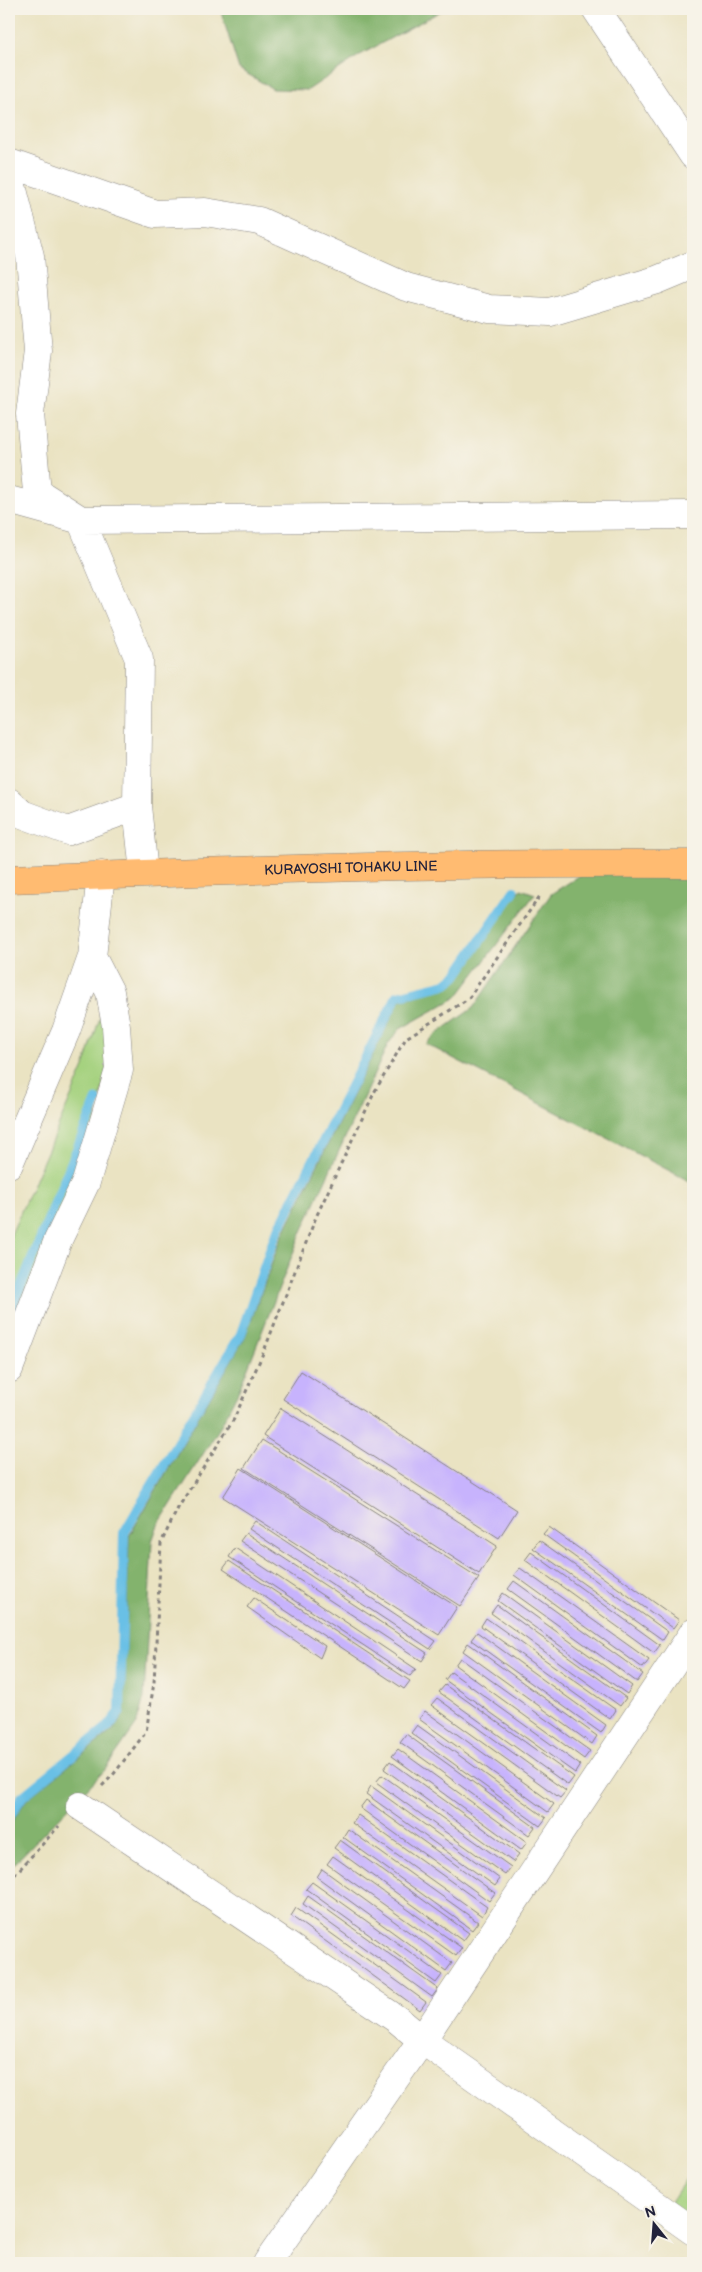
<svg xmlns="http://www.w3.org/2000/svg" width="702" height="2272" font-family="'Balsamiq Sans',sans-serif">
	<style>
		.green { fill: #a4d17e; stroke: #637a5c }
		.forest { fill: #83b36d; stroke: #526a54 }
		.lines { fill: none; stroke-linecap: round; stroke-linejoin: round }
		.stream { stroke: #69c0e6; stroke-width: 10 }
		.building { fill: #c7b3fd }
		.minor-casing { stroke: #86827e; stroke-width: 29 }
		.major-casing { stroke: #86827e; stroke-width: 29 }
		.path { stroke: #86827e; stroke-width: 3; stroke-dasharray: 4 4; stroke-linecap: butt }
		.minor { stroke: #fff; stroke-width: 28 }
		.major { stroke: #ffbb71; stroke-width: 28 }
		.labels { text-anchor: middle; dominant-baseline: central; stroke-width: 5; stroke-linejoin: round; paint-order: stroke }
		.street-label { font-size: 14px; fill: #22223b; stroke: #f7f3e8 }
	</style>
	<rect width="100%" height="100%" fill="#f7f3e8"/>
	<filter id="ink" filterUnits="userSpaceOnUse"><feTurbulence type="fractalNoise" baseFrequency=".02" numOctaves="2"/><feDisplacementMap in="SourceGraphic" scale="10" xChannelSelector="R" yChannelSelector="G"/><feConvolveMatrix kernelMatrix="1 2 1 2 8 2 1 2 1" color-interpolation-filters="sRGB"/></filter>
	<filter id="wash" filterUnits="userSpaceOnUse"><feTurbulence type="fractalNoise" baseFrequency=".0096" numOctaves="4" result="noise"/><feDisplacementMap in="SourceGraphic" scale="20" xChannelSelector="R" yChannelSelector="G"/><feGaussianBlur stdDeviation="1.12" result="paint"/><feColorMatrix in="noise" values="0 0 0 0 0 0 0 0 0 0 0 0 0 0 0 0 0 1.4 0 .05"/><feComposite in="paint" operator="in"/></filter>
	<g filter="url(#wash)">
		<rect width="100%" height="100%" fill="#eae3c2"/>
		<path class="green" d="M 103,1008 L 112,1041 L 89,1153 L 9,1349 L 9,1239 L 84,1067 Z
			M 693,2168 L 693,2222 L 669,2205 Z"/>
		<path class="forest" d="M 220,9 L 449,9 L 441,11 L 360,55 L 308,90 L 273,89 L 239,69 Z
			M 587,871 L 693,873 L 693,1183 L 426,1044 L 435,1035 L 473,1008 L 551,894 Z
			M 521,889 L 535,894 L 457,997 L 400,1029 L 388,1044 L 299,1238 L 239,1390 L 219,1429 L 158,1525 L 152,1541 L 144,1698 L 136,1725 L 104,1771 L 9,1869 L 9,1826 L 27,1799 L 113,1730 L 124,1714 L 129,1536 L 245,1337 L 281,1238 L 400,1000 L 445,988 Z"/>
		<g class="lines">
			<path class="stream" d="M 9,1316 L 97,1100
				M 9,1817 L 22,1797 L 109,1726 L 120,1712 L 124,1533 L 241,1334 L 275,1236 L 397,996 L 446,984 L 456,976 L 514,891"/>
		</g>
		<g id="blocks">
			<path class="building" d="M 301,1371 L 517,1510 L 499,1538 L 283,1399 Z
				M 281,1408 L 497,1546 L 479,1574 L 263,1436 Z
				M 262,1440 L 479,1578 L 460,1606 L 244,1468 Z
				M 241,1468 L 457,1607 L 439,1635 L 223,1497 Z
				M 255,1521 L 436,1641 L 430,1649 L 249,1529 Z
				M 549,1527 L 679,1620 L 673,1628 L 543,1534 Z
				M 246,1533 L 427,1653 L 422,1661 L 240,1541 Z
				M 539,1540 L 668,1632 L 663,1640 L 533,1548 Z
				M 235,1548 L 416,1669 L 410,1676 L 229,1557 Z
				M 531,1552 L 660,1645 L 654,1653 L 525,1560 Z
				M 229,1561 L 410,1681 L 404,1689 L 223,1569 Z
				M 520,1568 L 649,1660 L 643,1668 L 514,1575 Z
				M 514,1581 L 643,1674 L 637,1682 L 508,1589 Z
				M 503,1593 L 632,1686 L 627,1694 L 498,1601 Z
				M 254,1598 L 325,1646 L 320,1658 L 247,1607 Z
				M 497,1605 L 626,1698 L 620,1706 L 491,1613 Z
				M 486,1618 L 616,1710 L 610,1719 L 481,1626 Z
				M 477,1632 L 606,1725 L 601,1733 L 471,1640 Z
				M 468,1643 L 597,1736 L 592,1744 L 463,1651 Z
				M 460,1658 L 590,1751 L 584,1759 L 455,1665 Z
				M 451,1672 L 580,1765 L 575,1773 L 445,1680 Z
				M 445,1685 L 574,1777 L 568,1785 L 439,1692 Z
				M 437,1698 L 566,1791 L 560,1798 L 431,1705 Z
				M 425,1711 L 554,1804 L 548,1812 L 419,1719 Z
				M 417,1725 L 546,1818 L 540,1826 L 411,1733 Z
				M 406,1734 L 535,1827 L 529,1835 L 400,1742 Z
				M 398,1749 L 527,1842 L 521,1850 L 392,1756 Z
				M 390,1761 L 519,1854 L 513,1862 L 384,1769 Z
				M 382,1775 L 511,1867 L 505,1875 L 376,1782 Z
				M 371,1786 L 500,1879 L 495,1886 L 366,1794 Z
				M 366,1800 L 495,1893 L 489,1901 L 360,1808 Z
				M 358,1815 L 487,1907 L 482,1916 L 352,1823 Z
				M 348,1829 L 478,1922 L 472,1930 L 343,1837 Z
				M 340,1840 L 469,1933 L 463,1941 L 334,1848 Z
				M 333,1856 L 462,1948 L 456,1956 L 327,1864 Z
				M 322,1869 L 452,1963 L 446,1971 L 317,1877 Z
				M 312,1882 L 442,1975 L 436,1983 L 306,1889 Z
				M 308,1896 L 438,1989 L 432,1997 L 303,1904 Z
				M 296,1908 L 426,2002 L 420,2010 L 291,1916 Z"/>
		</g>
	</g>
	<g filter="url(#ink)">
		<use href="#blocks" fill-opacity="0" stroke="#86827e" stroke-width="1"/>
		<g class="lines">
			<g class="minor-casing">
				<path id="minor" d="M 596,9 L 693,155
					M 9,163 L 155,214 L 205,212 L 259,221 L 406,287 L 489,309 L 550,312 L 657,280 L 693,265
					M 9,174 L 30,256 L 38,351 L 30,414 L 37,492 L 81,520 L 139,659 L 137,806 L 144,873
					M 9,500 L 81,520 L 693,515
					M 9,802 L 22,814 L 68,831 L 137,806
					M 9,1164 L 66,1031 L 92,957 L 101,875
					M 9,1369 L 58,1240 L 86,1182 L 119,1070 L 116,1026 L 110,992 L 92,957
					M 80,1806 L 398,2020 L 422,2040 L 693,2231
					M 267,2263 L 422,2040 L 693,1633"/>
			</g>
			<g class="major-casing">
				<g id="major">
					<path id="s1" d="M 9,879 C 237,870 465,862 693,864"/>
				</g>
			</g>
			<path class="path" d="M 102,1786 L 113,1775 L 146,1732 L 154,1683 L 161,1543 L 178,1508 L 234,1419 L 264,1351 L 316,1217 L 375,1091 L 406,1038 L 468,999 L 540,896
				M 9,1881 L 59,1826"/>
			<use href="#minor" class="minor"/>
			<use href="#major" class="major"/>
		</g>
	</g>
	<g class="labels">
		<g class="street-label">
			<text stroke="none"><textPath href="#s1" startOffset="342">KURAYOSHI TOHAKU LINE</textPath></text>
		</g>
	</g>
	<rect width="702" height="2272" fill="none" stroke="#f7f3e8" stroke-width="30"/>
	<g transform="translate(654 2224) rotate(343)" stroke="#f7f3e8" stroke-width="4" paint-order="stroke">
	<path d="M0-4L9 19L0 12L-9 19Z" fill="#22223b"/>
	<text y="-8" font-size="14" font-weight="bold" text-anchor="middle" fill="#22223b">N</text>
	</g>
</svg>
